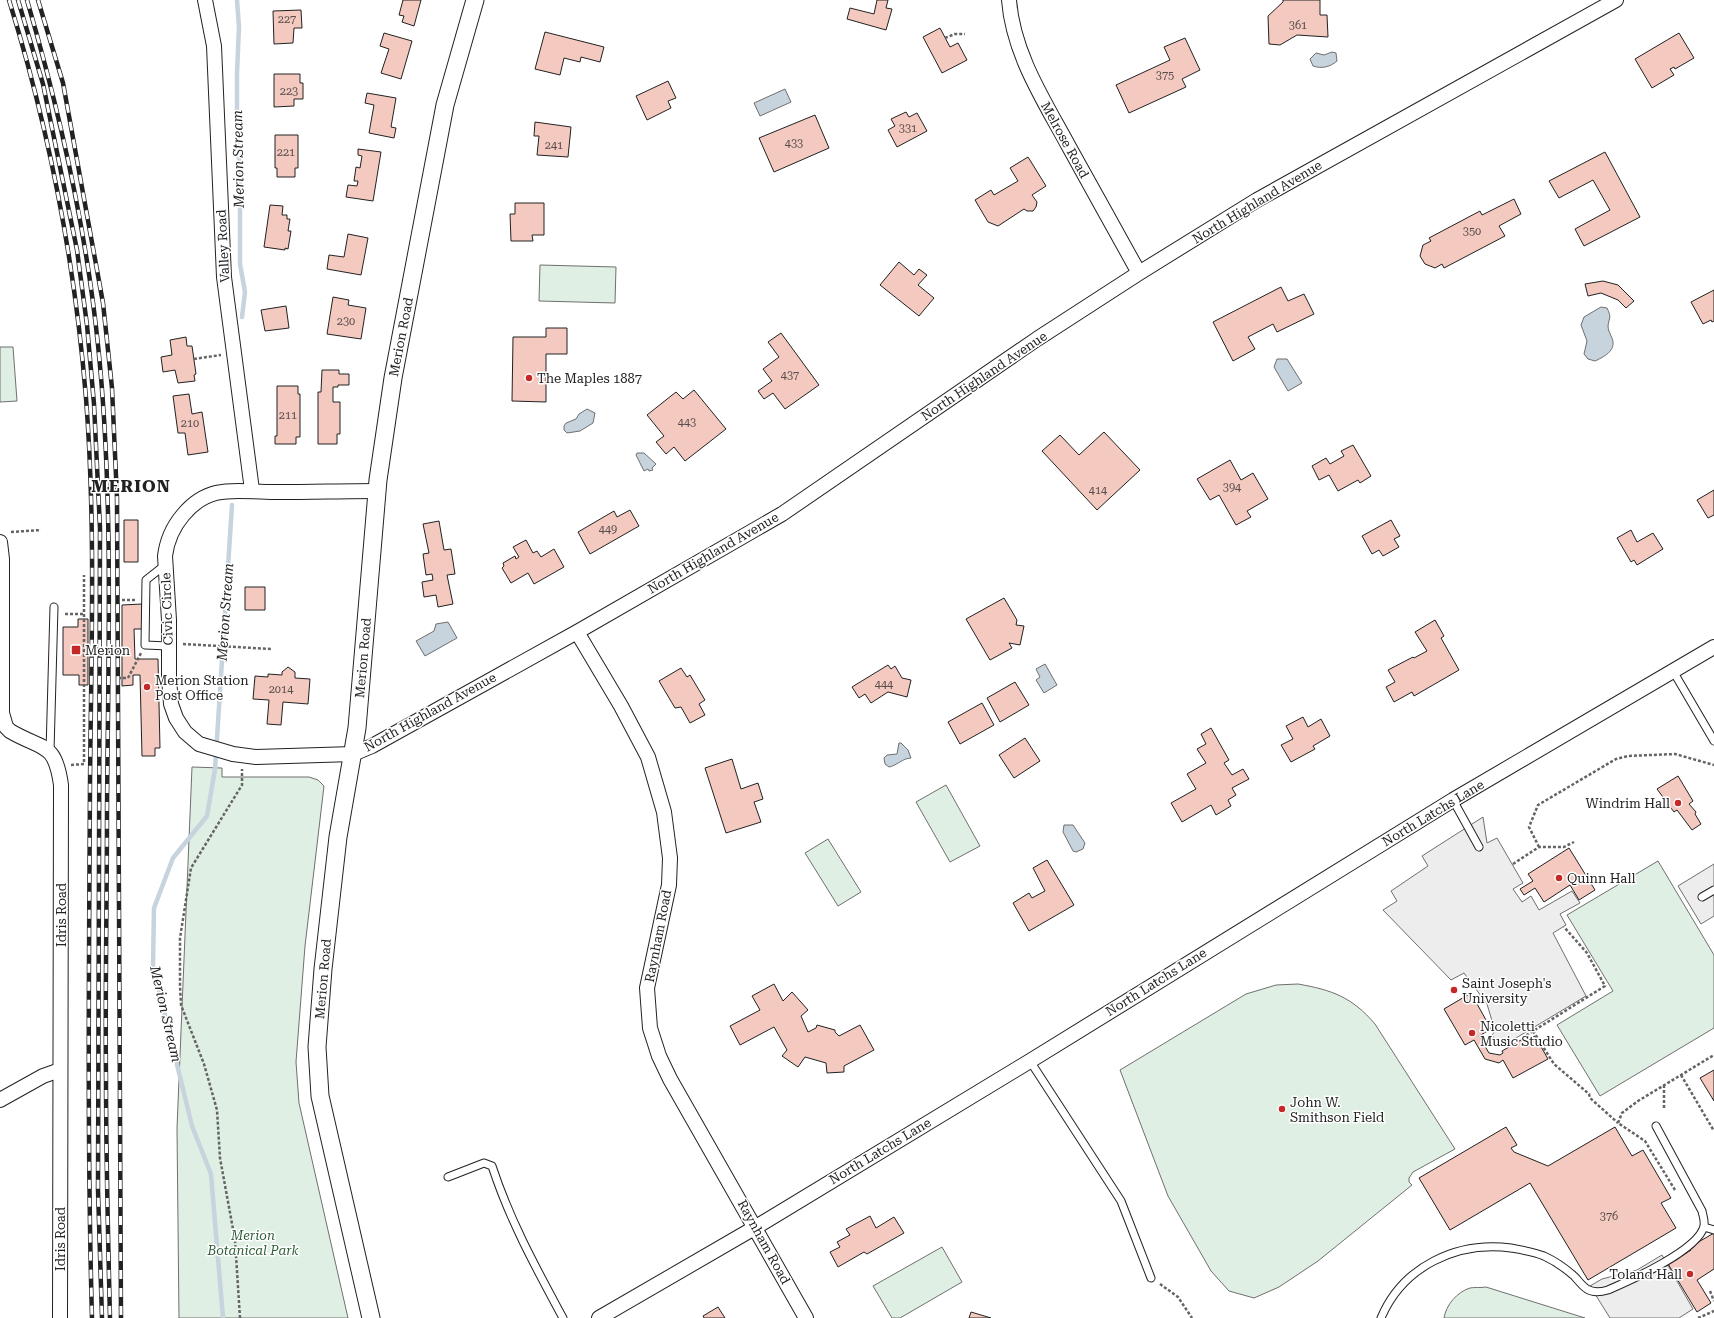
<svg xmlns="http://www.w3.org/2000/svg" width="1714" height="1318" font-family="'Roboto Serif',serif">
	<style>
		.green { fill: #e0efe3; stroke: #6f6f6f }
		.parking { fill: #ededed; stroke: #6f6f6f }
		.water { fill: #c7d3dd; stroke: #6f6f6f }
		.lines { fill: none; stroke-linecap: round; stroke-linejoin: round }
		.stream { stroke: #c7d3dd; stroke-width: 4.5 }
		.building { fill: #f3c9c0; stroke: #222 }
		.service-casing { stroke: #222; stroke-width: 9 }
		.minor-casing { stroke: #222; stroke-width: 16 }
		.tertiary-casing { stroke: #222; stroke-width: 19 }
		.path { stroke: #646464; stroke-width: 2.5; stroke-dasharray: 3 2; stroke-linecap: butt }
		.service { stroke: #fff; stroke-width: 7 }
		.minor { stroke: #fff; stroke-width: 14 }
		.tertiary { stroke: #fff; stroke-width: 17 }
		.rail-casing { stroke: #222; stroke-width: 4.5 }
		.rail { stroke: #fff; stroke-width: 3; stroke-dasharray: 9; stroke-linecap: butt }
		.poi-dot { fill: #c62828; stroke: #fff; stroke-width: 1.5 }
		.labels { text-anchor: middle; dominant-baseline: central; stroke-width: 3; stroke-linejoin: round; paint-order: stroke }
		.number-label { font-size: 11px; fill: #564c4a }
		.street-label { font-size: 13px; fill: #222; stroke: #fff }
		.poi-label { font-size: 13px; fill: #222; stroke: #fff; text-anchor: start }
		.park-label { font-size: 13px; font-style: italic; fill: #2f5e38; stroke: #fff }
		.water-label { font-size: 14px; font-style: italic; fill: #222; stroke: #fff }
		.district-label { font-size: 17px; font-weight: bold; letter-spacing: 1px; fill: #222; stroke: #fff }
	</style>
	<rect width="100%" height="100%" fill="#fff"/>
	<path class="green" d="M 540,265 L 616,267 L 615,303 L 539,301 Z
		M 0,347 L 13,347 L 17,401 L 0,402 Z
		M 192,767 L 222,768 L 222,777 L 309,777 L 318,780 L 324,786 L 305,946 L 296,1062 L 299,1103 L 348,1318 L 179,1318 L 177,1128 Z
		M 946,785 L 980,846 L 950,862 L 916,802 Z
		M 828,839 L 861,892 L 838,906 L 805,853 Z
		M 1658,861 L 1714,955 L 1714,1028 L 1600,1096 L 1557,1025 L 1613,991 L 1567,915 Z
		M 1298,984 C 1332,990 1352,997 1375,1024 L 1455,1149 L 1413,1172 L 1409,1178 L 1409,1182 L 1412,1185 L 1318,1261 L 1279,1287 L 1254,1298 L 1229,1291 L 1211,1271 L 1168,1196 L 1120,1070 L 1246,994 L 1276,985 Z
		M 942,1247 L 962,1282 L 900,1318 L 892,1318 L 873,1286 Z
		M 1486,1287 L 1585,1318 L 1444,1318 C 1446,1305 1457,1292 1470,1288 C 1474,1287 1481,1288 1486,1287 Z"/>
	<path class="parking" d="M 1483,817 L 1487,843 L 1497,838 L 1523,883 L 1513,889 L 1522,902 L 1531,896 L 1539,910 L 1572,891 L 1580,903 L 1560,914 L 1566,925 L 1553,933 L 1586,996 L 1501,1047 L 1492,1035 L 1495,1031 L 1487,1004 L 1464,973 L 1451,980 L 1383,910 L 1397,901 L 1391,891 L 1428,866 L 1422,856 Z
		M 1714,864 L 1714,916 L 1701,924 L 1678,886 Z
		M 1662,1255 L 1693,1309 L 1679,1318 L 1610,1318 L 1590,1286 L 1602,1279 L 1637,1270 Z"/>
	<path class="water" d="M 1332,52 L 1336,53 L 1337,61 C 1330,67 1322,69 1313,66 L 1310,59 L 1316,53 L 1324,55 Z
		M 785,89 L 791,102 L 760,116 L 754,103 Z
		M 1601,307 L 1607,308 C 1612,318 1609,317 1608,326 C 1608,330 1610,333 1611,336 C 1618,349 1606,356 1595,361 L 1588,359 L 1584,354 L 1587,341 L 1581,325 L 1584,317 Z
		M 1277,359 L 1287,359 L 1302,383 L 1288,391 L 1274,367 Z
		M 587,409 L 595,413 L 593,423 L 580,431 L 567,433 L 564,430 L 564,426 L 566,423 L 576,419 L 579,414 Z
		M 637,453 L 644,453 L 656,464 L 652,468 L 653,470 L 649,471 L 648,469 L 644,471 L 636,455 Z
		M 448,622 L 457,638 L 425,656 L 416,641 L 434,631 L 436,624 Z
		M 1045,664 L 1057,685 L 1044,693 L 1036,680 L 1040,677 L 1036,669 Z
		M 899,743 L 901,743 L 908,750 L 911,758 C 903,758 896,766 889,767 L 885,764 L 884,758 L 887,755 L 897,754 Z
		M 1064,825 L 1073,825 L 1085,843 L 1083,849 L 1076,852 L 1073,851 L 1063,832 Z"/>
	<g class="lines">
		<path class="stream" d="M 237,0 L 239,27 L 237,73 L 237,147 L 240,164 L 240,264 L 245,292 L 242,317
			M 223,1318 L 211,1174 L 192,1126 L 153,966 L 154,908 L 173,858 L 207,816 L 215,769 L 232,505"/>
	</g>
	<path class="building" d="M 403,0 L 421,0 L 414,26 L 402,22 L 404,16 L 399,15 Z
		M 877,0 L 888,0 L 886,8 L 892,9 L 886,30 L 847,19 L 850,8 L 874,14 Z
		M 1283,0 L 1320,0 L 1320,15 L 1327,15 L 1328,37 L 1297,35 L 1280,45 L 1269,44 L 1268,16 L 1283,2 Z
		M 301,10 L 302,28 L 294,28 L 293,43 L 274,44 L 273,11 Z
		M 940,28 L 950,47 L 958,43 L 967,60 L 942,73 L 923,37 Z
		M 545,32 L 604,47 L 600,62 L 581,57 L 580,62 L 564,58 L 560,75 L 535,69 Z
		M 384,33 L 412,41 L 401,79 L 381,73 L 389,49 L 380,46 Z
		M 1679,33 L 1694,58 L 1675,69 L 1674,67 L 1670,69 L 1674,75 L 1652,88 L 1635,59 Z
		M 1185,38 L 1200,70 L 1182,79 L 1186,87 L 1129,113 L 1116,85 L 1170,60 L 1164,47 Z
		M 274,74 L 300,74 L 300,83 L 303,83 L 303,99 L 294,99 L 294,106 L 274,107 Z
		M 668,81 L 676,98 L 668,101 L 671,108 L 647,120 L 636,96 Z
		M 367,93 L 396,98 L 391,127 L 396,128 L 394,138 L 369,133 L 374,105 L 365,103 Z
		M 906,112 L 909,117 L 917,113 L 927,131 L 897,147 L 888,130 L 895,126 L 891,119 Z
		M 815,115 L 829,148 L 774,172 L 759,138 Z
		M 535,122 L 571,127 L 568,157 L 537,155 L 539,136 L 534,136 Z
		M 275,135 L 298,135 L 298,168 L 295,168 L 295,177 L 277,177 L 277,168 L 275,168 Z
		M 358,149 L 381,152 L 373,201 L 346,197 L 348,185 L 357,186 L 358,181 L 354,181 L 356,167 L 360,168 L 362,156 L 358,155 Z
		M 1605,152 L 1640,217 L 1584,246 L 1575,229 L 1610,210 L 1593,180 L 1559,198 L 1549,181 Z
		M 1028,157 L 1046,186 L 1032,195 L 1037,202 L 1036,207 L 1033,211 L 1027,211 L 1024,209 L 998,226 L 988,222 L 975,200 L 991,190 L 994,195 L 1018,181 L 1010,168 Z
		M 1514,199 L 1521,214 L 1499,226 L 1505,236 L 1444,268 L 1442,264 L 1435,268 L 1425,264 L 1420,256 L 1423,245 L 1431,241 L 1429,238 L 1480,211 L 1482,215 Z
		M 515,203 L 544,203 L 544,235 L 532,235 L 533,241 L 511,241 L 510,214 L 515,214 Z
		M 270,205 L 283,206 L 282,215 L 287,215 L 287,219 L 290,219 L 288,231 L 291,231 L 288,249 L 285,248 L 285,250 L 264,247 Z
		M 348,234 L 368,238 L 361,275 L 327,269 L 329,255 L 344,257 Z
		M 899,262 L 914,275 L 919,269 L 927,275 L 918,285 L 934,298 L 919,316 L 880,285 Z
		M 1603,281 L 1618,285 L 1634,301 L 1626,308 L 1618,300 L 1601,293 L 1588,296 L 1585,284 Z
		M 1281,287 L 1288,301 L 1304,294 L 1314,314 L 1277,332 L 1273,324 L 1248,337 L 1255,349 L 1233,361 L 1213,322 Z
		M 1714,290 L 1714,321 L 1712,322 L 1711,320 L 1703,324 L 1691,302 Z
		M 333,297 L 349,300 L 348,305 L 366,308 L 361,339 L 327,334 Z
		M 286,306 L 289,328 L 265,331 L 261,310 Z
		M 546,328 L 567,328 L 567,354 L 546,354 L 546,402 L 512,401 L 513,337 L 546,337 Z
		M 781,333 L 819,385 L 785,409 L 773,393 L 764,399 L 758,391 L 772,381 L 763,369 L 779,357 L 768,342 Z
		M 186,337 L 187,346 L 192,346 L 196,374 L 194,375 L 195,381 L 178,383 L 175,370 L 163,372 L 161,357 L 172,355 L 170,340 Z
		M 322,370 L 339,370 L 339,374 L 349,374 L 349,385 L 338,385 L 338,387 L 333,387 L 333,402 L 340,402 L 340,434 L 337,434 L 337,444 L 318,444 L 318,392 L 321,392 Z
		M 277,386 L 298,386 L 298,394 L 300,394 L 300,437 L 296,437 L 296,444 L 275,444 L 275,436 L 277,436 Z
		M 694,390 L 726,429 L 685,461 L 674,447 L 666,454 L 656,442 L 664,436 L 647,415 L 676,392 L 683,399 Z
		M 189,394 L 192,414 L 202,412 L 208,452 L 188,455 L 185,433 L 178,433 L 173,396 Z
		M 1104,432 L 1140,470 L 1097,510 L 1042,451 L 1060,435 L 1079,455 Z
		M 1353,445 L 1371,476 L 1360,483 L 1358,480 L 1338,491 L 1329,475 L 1319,480 L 1312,466 L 1326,458 L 1330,464 L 1344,456 L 1341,451 Z
		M 1230,460 L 1241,480 L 1253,473 L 1268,499 L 1247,511 L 1251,517 L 1236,525 L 1219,495 L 1210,500 L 1197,479 Z
		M 1714,490 L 1714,515 L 1708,518 L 1697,500 Z
		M 630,510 L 639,526 L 590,554 L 578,532 L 614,511 L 617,517 Z
		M 124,520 L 138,520 L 138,562 L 124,562 Z
		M 1391,520 L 1400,536 L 1394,539 L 1399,547 L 1383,556 L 1379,550 L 1372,554 L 1362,536 Z
		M 439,521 L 444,550 L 451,549 L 455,574 L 447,575 L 453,604 L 438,607 L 436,595 L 424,597 L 422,582 L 433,580 L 432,574 L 426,575 L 423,554 L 429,553 L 423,524 Z
		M 1631,530 L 1637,542 L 1653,533 L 1663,549 L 1637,565 L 1634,560 L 1631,562 L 1617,538 Z
		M 526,540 L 533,553 L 537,551 L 541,557 L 554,549 L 564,567 L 534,584 L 528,573 L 511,583 L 502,568 L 504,566 L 503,563 L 515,556 L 516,559 L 519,557 L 513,547 Z
		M 245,587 L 265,587 L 265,610 L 245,610 Z
		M 1004,598 L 1017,620 L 1016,625 L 1024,626 L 1020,645 L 1009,643 L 1012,648 L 990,660 L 966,619 Z
		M 142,604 L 143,629 L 134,629 L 135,659 L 158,659 L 160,748 L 155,748 L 155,756 L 142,756 L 140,675 L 133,675 L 133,685 L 122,686 L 122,605 Z
		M 78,619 L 88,619 L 88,685 L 79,685 L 79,675 L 63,675 L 63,627 L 78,627 Z
		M 1435,620 L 1444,636 L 1441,638 L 1459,670 L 1414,696 L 1412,692 L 1394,702 L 1386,687 L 1395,682 L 1388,670 L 1413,657 L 1414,658 L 1427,651 L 1415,632 Z
		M 888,665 L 891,669 L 895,666 L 902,678 L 911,680 L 907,697 L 888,692 L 871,703 L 865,694 L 859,698 L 852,687 Z
		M 288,667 L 295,672 L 295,678 L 310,679 L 308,704 L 283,702 L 281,725 L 267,724 L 269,700 L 253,699 L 255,676 L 268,677 L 268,674 L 282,675 L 282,672 Z
		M 681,668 L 687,677 L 690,675 L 705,700 L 699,704 L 705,715 L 690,723 L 681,707 L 675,708 L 659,681 Z
		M 1015,682 L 1029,705 L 1000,722 L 987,698 Z
		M 982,703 L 994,725 L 960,744 L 948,722 Z
		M 1303,717 L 1308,727 L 1321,719 L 1330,736 L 1313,746 L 1315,749 L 1291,762 L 1281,745 L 1293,739 L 1286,726 Z
		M 1211,728 L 1229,760 L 1224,763 L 1232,775 L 1243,769 L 1249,779 L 1232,788 L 1236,795 L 1228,800 L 1231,806 L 1216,815 L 1211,805 L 1182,822 L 1171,803 L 1196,789 L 1187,774 L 1206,763 L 1197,749 L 1206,744 L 1201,734 Z
		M 1025,738 L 1040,761 L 1014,778 L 999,755 Z
		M 732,759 L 741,789 L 758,783 L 763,799 L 754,802 L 761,822 L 726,833 L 705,768 Z
		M 1678,776 L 1693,801 L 1689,804 L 1696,812 L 1695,814 L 1701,824 L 1692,830 L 1677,810 L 1674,812 L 1657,789 Z
		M 1569,848 L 1595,890 L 1579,900 L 1570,885 L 1544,902 L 1535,888 L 1524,895 L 1520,889 L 1533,881 L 1528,874 Z
		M 1047,860 L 1074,905 L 1029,931 L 1013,903 L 1029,893 L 1032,898 L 1045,891 L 1033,868 Z
		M 774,984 L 783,1001 L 792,992 L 808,1010 L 801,1016 L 808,1032 L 816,1028 L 817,1025 L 835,1030 L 835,1032 L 839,1036 L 860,1025 L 874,1050 L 844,1066 L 844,1072 L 827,1073 L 826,1063 L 805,1057 L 798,1067 L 782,1056 L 787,1050 L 774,1027 L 740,1045 L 730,1026 L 760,1010 L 752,996 Z
		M 1471,993 L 1491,1029 L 1479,1036 L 1489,1053 L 1500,1055 L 1503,1053 L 1502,1051 L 1521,1040 L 1523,1043 L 1535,1036 L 1548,1059 L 1513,1078 L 1503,1060 L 1499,1063 L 1485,1059 L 1474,1040 L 1465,1045 L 1444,1009 Z
		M 1714,1070 L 1714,1101 L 1700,1078 Z
		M 1506,1127 L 1517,1145 L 1511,1148 L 1514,1152 L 1548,1166 L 1615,1127 L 1632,1156 L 1643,1150 L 1671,1198 L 1661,1203 L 1676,1228 L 1588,1280 L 1530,1183 L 1450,1230 L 1419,1178 Z
		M 870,1216 L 876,1228 L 894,1217 L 904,1233 L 867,1254 L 864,1252 L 838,1267 L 830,1252 L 840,1247 L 837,1242 L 850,1235 L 846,1229 Z
		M 1714,1233 L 1714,1269 L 1697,1280 L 1711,1303 L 1697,1312 L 1668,1264 L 1691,1250 L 1688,1248 Z
		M 718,1307 L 725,1318 L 704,1318 L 703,1316 Z
		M 971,1312 L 991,1318 L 969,1318 Z"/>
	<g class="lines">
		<g class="service-casing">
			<path id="service" d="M 165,565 L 146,580 L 145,645 L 169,646
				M 1673,671 L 1714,741
				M 50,751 L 54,607
				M 1453,800 L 1479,847
				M 1702,897 L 1714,890
				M 1030,1061 L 1121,1201 L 1151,1278
				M 448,1177 L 484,1163 L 492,1166 C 510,1221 536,1268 563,1318
				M 1704,1227 L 1714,1230
				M 1381,1318 C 1403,1266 1457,1241 1511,1248 C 1522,1250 1534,1252 1544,1256 C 1555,1261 1565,1268 1574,1276 C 1578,1280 1582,1286 1587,1289 C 1593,1293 1601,1292 1608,1290 C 1629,1281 1699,1250 1704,1226 C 1705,1221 1703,1216 1702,1211 L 1656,1126"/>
		</g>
		<g class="minor-casing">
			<path id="minor" d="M 205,0 L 214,46 L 224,277 L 252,490
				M 1009,0 C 1013,53 1043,99 1068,145 C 1092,188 1115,230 1139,273
				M 377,491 C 344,491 312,492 279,492 C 241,493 211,481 183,515 C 172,528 167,540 165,556 L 169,620 L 169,678 L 171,704 L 176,718 L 185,732 L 199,744 L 233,754 L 256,757 L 353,754 L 372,746 L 577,632 L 782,514 L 1037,339 L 1139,273 L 1257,200 L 1616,0
				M 0,542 L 2,559 L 2,713 L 6,727 L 10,731 C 42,750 55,741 61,785 L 60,1318
				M 577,632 L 621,706 L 648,757 L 664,812 L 670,858 L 669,885 L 647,988 L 650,1028 L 659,1056 L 670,1079 L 806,1318
				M 0,1100 L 43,1076 L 60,1070
				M 599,1318 L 756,1227 L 1030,1061 L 1453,800 L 1714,647"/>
		</g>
		<g class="tertiary-casing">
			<path id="tertiary" d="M 371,1318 L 320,1096 L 317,1047 L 323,969 L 338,837 L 357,728 L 378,480 L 393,378 L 445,105 L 475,0"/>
		</g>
		<path class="path" d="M 945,38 L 955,34 L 965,34
			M 194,359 L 221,355
			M 11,532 L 41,530
			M 122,600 L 135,600
			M 65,614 L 84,614
			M 183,644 L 271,649
			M 118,678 L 128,678 L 141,653
			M 71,765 L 84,764 L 84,575
			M 1539,847 L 1529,827 L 1538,805 L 1616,759 L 1628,756 L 1675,754 L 1714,765
			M 1513,864 L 1539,847 L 1564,847 L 1574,842
			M 1533,1031 L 1554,1064 L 1589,1094 L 1590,1098 L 1618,1123
			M 1522,1038 L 1605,986 L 1587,953 L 1564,927
			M 1681,1075 L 1714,1131
			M 1664,1108 L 1664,1085
			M 1675,1190 L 1645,1141 L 1618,1123 L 1622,1113 L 1638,1101 L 1714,1055
			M 1160,1284 L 1178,1297 L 1192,1318
			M 1710,1291 L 1714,1301
			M 240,1318 L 235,1240 L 220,1158 L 217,1110 L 204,1064 L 181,1005 L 180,986 L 180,938 L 191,868 L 242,785 L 242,769
			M 1698,1318 L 1714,1311"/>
		<use href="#service" class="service"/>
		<use href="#minor" class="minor"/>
		<use href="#tertiary" class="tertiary"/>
		<g class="rail-casing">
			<path id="rail" d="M 9,0 C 49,129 75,263 86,398 C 96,527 91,656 90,785 C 89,963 87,1140 92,1318
				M 18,0 L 43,84 L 77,250 L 87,325 L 94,404 L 100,528 L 98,1190 L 102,1318
				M 27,0 C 60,113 86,228 98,345 C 114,500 108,656 107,812 C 107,900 105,989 106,1078 C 106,1158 108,1238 110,1318
				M 38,0 L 63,83 L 103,303 L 112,388 L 117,498 L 121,1318"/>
		</g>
		<use href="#rail" class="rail"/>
	</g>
	<g class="poi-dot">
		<circle cx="529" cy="378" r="4"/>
		<rect x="71" y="645" width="10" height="10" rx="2"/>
		<circle cx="147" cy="687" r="4"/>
		<circle cx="1678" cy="803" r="4"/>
		<circle cx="1559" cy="878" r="4"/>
		<circle cx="1454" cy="990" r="4"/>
		<circle cx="1472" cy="1033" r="4"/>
		<circle cx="1282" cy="1109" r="4"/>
		<circle cx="1690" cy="1274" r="4"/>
	</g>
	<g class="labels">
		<g class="number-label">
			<text x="287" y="19">227</text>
			<text x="1298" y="25">361</text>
			<text x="1165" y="75">375</text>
			<text x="289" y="91">223</text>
			<text x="908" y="128">331</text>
			<text x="794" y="143">433</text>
			<text x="554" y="145">241</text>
			<text x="286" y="152">221</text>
			<text x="1472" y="231">350</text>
			<text x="346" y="321">230</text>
			<text x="790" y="375">437</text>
			<text x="288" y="415">211</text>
			<text x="687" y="422">443</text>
			<text x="190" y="423">210</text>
			<text x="1232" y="487">394</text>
			<text x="1098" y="490">414</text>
			<text x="608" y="529">449</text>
			<text x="884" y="684">444</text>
			<text x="281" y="689">2014</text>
			<text x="1609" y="1216">376</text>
		</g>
		<g class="street-label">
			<text transform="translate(1065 140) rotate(61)">Melrose Road</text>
			<text transform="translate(1257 202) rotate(-31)">North Highland Avenue</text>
			<text transform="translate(223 246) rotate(-93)">Valley Road</text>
			<text transform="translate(401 337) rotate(-79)">Merion Road</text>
			<text transform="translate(984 376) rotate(-34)">North Highland Avenue</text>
			<text transform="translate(713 553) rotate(-30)">North Highland Avenue</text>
			<text transform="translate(167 609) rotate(-92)">Civic Circle</text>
			<text transform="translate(363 658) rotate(-85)">Merion Road</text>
			<text transform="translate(430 712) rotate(-29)">North Highland Avenue</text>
			<text transform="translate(1433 813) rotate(-31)">North Latchs Lane</text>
			<text transform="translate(61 915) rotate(-90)">Idris Road</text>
			<text transform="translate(658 936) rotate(-79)">Raynham Road</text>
			<text transform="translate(323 979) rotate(-85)">Merion Road</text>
			<text transform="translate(1156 982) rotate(-32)">North Latchs Lane</text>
			<text transform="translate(880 1151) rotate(-31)">North Latchs Lane</text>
			<text transform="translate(60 1239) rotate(-90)">Idris Road</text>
			<text transform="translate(764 1242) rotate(61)">Raynham Road</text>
		</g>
		<g class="poi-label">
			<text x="537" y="378">The Maples 1887</text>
			<text x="85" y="650">Merion</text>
			<text x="155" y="680">Merion Station<tspan x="155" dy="15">Post Office</tspan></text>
			<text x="1670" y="803" text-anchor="end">Windrim Hall</text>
			<text x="1567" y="878">Quinn Hall</text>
			<text x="1462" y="983">Saint Joseph's<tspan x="1462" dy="15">University</tspan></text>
			<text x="1480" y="1026">Nicoletti<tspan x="1480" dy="15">Music Studio</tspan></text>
			<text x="1290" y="1102">John W.<tspan x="1290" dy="15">Smithson Field</tspan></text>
			<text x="1682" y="1274" text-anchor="end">Toland Hall</text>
		</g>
		<g class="park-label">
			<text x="253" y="1235">Merion<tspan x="253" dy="15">Botanical Park</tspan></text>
		</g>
		<g class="water-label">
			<text transform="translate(238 159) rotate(-91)">Merion Stream</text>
			<text transform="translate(225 612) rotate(-86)">Merion Stream</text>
			<text transform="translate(166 1014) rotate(77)">Merion Stream</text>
		</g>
		<g class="district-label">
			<text x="131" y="486">MERION</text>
		</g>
	</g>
</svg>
